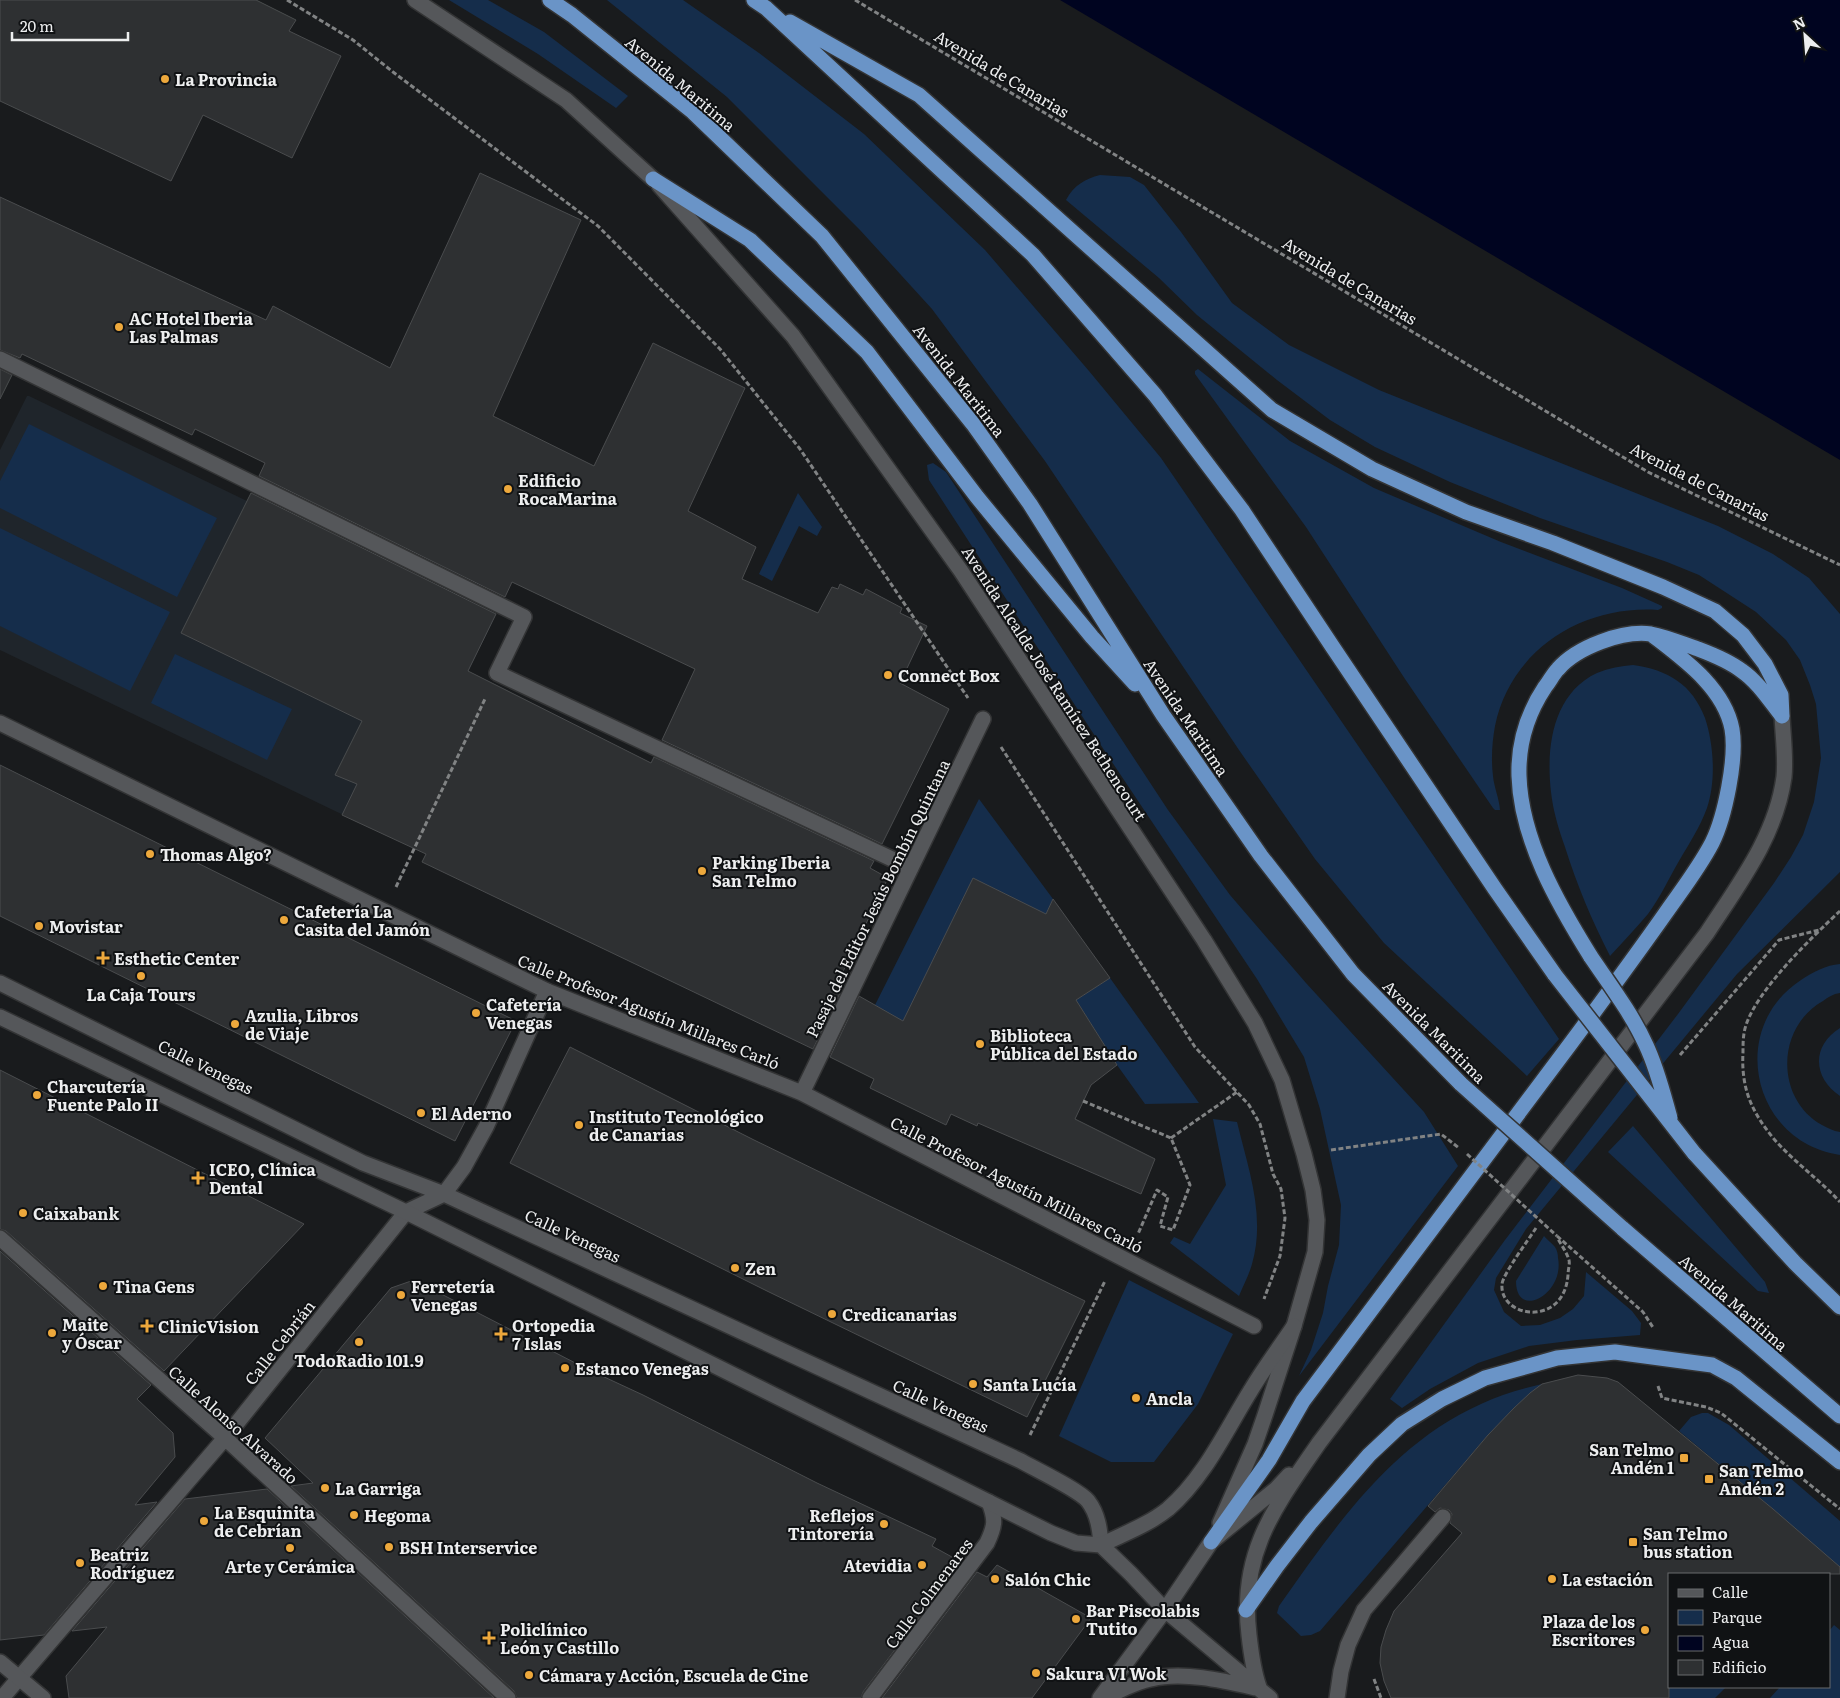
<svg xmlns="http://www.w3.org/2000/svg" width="1840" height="1698" font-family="Literata,serif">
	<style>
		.built { fill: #1f252b }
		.green { fill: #152d4b }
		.water { fill: #000420 }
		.building { fill: #2e3032; stroke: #4a4c4e }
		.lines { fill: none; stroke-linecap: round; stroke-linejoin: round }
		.service-casing { stroke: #333435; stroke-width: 18 }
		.pedestrian-casing { stroke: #333435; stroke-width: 18 }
		.minor-casing { stroke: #333435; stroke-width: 18 }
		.tertiary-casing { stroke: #333435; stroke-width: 18 }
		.trunk-casing { stroke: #333435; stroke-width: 18 }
		.path { stroke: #818384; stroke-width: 3; stroke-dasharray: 5 2.5; stroke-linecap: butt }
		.service { stroke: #55575a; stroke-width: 15 }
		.pedestrian { stroke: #55575a; stroke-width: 15 }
		.minor { stroke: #55575a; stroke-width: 15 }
		.tertiary { stroke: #55575a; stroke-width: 15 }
		.trunk { stroke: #6a94c7; stroke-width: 15 }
		.trunk-bridge-casing { stroke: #333435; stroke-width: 18; stroke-linecap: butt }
		.path-bridge { stroke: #818384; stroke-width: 3; stroke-dasharray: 5 2.5; stroke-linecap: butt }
		.trunk-bridge { stroke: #6a94c7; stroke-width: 15 }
		.poi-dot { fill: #eda83c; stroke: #101214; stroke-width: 2 }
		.labels { text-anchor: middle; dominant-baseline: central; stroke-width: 4; stroke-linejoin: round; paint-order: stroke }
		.street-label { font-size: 16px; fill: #edeeef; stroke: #101214 }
		.poi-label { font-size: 16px; font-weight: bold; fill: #edeeef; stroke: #101214; text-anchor: start }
	</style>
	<rect width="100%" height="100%" fill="#191b1d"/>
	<path class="built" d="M 27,396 L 29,396 L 247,501 L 493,621 L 387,836 L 0,650 L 0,450 Z"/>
	<path class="green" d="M 449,0 L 488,0 L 544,32 L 628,96 L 616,108 L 538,54 Z
		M 607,0 L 683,0 L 759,53 L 864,134 L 985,250 L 1089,371 L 1161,458 L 1559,1039 L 1527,1076 L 1384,943 L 1315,859 L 1239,750 L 1045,461 L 932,309 L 860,230 L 727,97 Z
		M 1100,175 L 1130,177 L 1144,185 L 1181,232 L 1232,303 L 1289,345 L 1379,390 L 1718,526 L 1773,554 L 1809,578 L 1840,614 L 1840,872 L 1737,974 L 1526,1229 L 1496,1278 L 1494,1290 L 1504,1312 L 1521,1326 L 1540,1325 L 1560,1318 L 1573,1309 L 1584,1296 L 1586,1272 L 1632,1311 L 1641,1323 L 1640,1335 L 1577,1340 L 1529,1346 L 1478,1363 L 1430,1389 L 1402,1408 L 1390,1399 L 1505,1240 L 1678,1014 L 1774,883 L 1791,857 L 1803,835 L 1814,802 L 1821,758 L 1816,704 L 1810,685 L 1800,660 L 1786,640 L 1756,612 L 1699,575 L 1667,562 L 1540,518 L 1450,482 L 1375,447 L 1330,420 L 1277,380 L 1197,315 L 1159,278 L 1066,200 C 1074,185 1085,179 1100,175 Z
		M 1198,369 L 1290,441 L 1374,488 L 1501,542 L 1622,588 L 1662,606 L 1662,608 L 1658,610 C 1583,605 1511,649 1495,726 C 1492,742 1491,760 1493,776 C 1494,787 1499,798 1500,810 L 1495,810 L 1493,808 L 1405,679 L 1306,527 L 1195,374 L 1195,371 Z
		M 29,424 L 217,518 L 177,597 L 0,508 L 0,481 Z
		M 933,463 L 946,472 L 1168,810 L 1230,895 L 1306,983 L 1424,1112 L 1458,1166 L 1299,1376 L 1311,1350 L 1323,1313 L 1328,1286 L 1339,1245 L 1341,1205 L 1320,1109 L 1304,1057 L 1257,979 L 1106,753 L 929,480 L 927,465 Z
		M 798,493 L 822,527 L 817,536 L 799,526 L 772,581 L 759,574 Z
		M 0,528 L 170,612 L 130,691 L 0,626 Z
		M 175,654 L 292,709 L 267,760 L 151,703 Z
		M 1633,665 C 1668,670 1692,684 1705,718 C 1714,745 1716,781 1707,808 C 1700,827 1689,844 1679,861 C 1669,878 1660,898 1648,914 C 1636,928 1623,942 1610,956 C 1592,921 1577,885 1565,847 C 1559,830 1553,811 1551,792 C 1546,749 1552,694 1597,673 C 1609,668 1621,666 1633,665 Z
		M 979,799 L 1053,899 L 1046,914 L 902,1022 L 875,1005 Z
		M 1840,964 L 1840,993 C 1833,994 1828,997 1823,1001 C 1776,1027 1775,1099 1822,1125 C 1828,1128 1833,1131 1840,1132 L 1840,1155 C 1752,1142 1727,1028 1801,980 C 1813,972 1826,965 1840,964 Z
		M 1110,978 L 1199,1103 L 1145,1104 L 1117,1065 L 1076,1000 Z
		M 1840,1028 L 1840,1096 C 1813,1078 1811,1046 1840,1028 Z
		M 1213,1119 L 1237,1122 C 1248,1168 1266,1216 1252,1264 C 1249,1275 1243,1286 1239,1296 L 1170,1243 L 1174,1237 L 1190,1244 L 1226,1185 Z
		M 1633,1126 L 1765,1282 L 1769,1293 L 1758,1291 L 1608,1152 Z
		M 1544,1236 C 1547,1240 1552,1243 1555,1247 C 1557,1250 1558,1254 1558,1258 C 1565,1294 1516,1321 1516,1281 Z
		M 1129,1280 L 1233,1334 L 1198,1404 L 1154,1462 L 1111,1462 L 1059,1436 Z
		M 1542,1384 L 1514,1408 L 1488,1435 L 1320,1631 L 1311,1635 L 1301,1636 L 1277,1613 L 1279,1606 C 1334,1528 1391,1444 1481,1404 C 1500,1395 1521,1389 1542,1384 Z
		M 1702,1413 L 1708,1413 L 1729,1425 L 1840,1521 L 1840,1568 L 1773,1509 L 1679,1431 L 1691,1417 Z
		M 1834,1625 L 1840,1630 L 1840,1698 L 1770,1698 L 1780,1687 L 1829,1687 L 1829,1631 Z
		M 1644,1674 L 1669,1687 L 1726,1687 L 1715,1698 L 1670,1698 Z"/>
	<path class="water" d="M 1060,0 L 1840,0 L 1840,460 Z"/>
	<path class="building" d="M 0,0 L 256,0 L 296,20 L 289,31 L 341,56 L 292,158 L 203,115 L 171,181 L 0,101 Z
		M 480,173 L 581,220 L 493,416 L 594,466 L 653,343 L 745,388 L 688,511 L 756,547 L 742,579 L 818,613 L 832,587 L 838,589 L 840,584 L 863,595 L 866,589 L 902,608 L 900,613 L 927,626 L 900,683 L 949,709 L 882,844 L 662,740 L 695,669 L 512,582 L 505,597 L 259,476 L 265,463 L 195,429 L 192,435 L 22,354 L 20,358 L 0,350 L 0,197 L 266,320 L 273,306 L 390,368 Z
		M 0,369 L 12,375 L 0,399 Z
		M 251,493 L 496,614 L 468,671 L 651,763 L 654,757 L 874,861 L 870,868 L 888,878 L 837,984 L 843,987 L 813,1049 L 422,862 L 426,854 L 342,815 L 357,784 L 335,775 L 362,721 L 181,633 Z
		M 0,765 L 516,1021 L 455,1141 L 0,916 Z
		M 973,878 L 1046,914 L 1053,899 L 1110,978 L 1076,1000 L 1117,1065 L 1091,1085 L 1075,1119 L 1155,1159 L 1141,1194 L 978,1123 L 977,1126 L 951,1114 L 946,1125 L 870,1088 L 874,1079 L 830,1057 L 859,996 L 903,1021 Z
		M 570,1047 L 754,1140 L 1085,1301 L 1027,1417 L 767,1291 L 510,1163 Z
		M 0,1070 L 304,1224 L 164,1371 L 6,1231 L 0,1229 Z
		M 0,1251 L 151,1385 L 137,1399 L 173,1433 L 175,1457 L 135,1505 L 157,1502 L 44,1635 L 0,1640 Z
		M 414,1280 L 587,1369 L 643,1395 L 817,1483 L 936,1539 L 932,1546 L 961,1562 L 863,1692 L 861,1698 L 517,1698 L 514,1691 L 291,1486 L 313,1483 L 265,1438 L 391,1288 Z
		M 1578,1375 L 1607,1378 L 1618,1382 L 1773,1509 L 1840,1567 L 1840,1574 L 1669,1574 L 1669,1698 L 1391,1698 L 1384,1681 L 1380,1663 L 1381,1647 L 1386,1630 L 1394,1611 L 1462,1533 L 1450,1523 L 1452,1514 L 1449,1510 L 1440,1508 L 1435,1512 L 1428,1506 L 1488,1435 L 1514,1408 L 1530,1393 L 1542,1384 Z
		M 267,1489 L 494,1698 L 69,1698 L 66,1676 L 107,1627 L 72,1631 L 185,1499 Z
		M 997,1565 L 1091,1618 L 1032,1698 L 882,1698 L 977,1572 L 987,1577 Z"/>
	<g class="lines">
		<g class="service-casing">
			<path id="service" d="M 1337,1698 L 1341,1671 L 1348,1645 L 1364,1610 L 1443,1517"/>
		</g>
		<g class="pedestrian-casing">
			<path id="pedestrian" d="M 0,359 L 524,617 L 497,673 L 911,868
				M 547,991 L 802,1093 L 1254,1326
				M 802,1093 L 983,719"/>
		</g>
		<g class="minor-casing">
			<path id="minor" d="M 659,185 L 793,336 L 961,571 L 1204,940 L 1255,1023 L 1282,1080 L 1304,1154 L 1313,1190 L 1317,1220 L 1315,1252 L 1294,1326 L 1265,1415 L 1255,1444 L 1220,1523
				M 0,723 L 547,991 L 486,1127 L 464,1167 L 444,1194 L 406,1212 L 225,1438 L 2,1698
				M 0,983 L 363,1163 L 444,1194 L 1021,1461 C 1035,1469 1079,1490 1088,1501 C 1098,1514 1100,1530 1101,1545
				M 0,1238 L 225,1438 L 508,1698
				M 870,1698 L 987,1543 C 995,1526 996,1520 989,1502"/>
		</g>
		<g class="tertiary-casing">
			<path id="tertiary" d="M 415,0 L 566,100 L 653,179
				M 0,1017 L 406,1212 L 1051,1533 L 1076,1543 L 1101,1545 L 1131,1574 L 1165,1610 L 1270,1698
				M 1101,1545 C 1123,1534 1148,1525 1168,1509 C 1205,1477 1226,1430 1251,1390 C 1264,1368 1280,1347 1294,1326
				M 0,1662 L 43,1698
				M 1259,1687 C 1253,1670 1251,1653 1249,1635 C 1239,1552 1275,1507 1319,1443 L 1707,933 C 1739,884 1776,836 1784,777 C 1786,758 1783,736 1782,716
				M 1100,1698 L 1165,1610 L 1211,1542 L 1276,1489 L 1289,1475
				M 1104,1698 C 1119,1691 1135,1682 1151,1679 C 1183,1671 1225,1681 1256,1688"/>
		</g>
		<g class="trunk-casing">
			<path id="trunk" d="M 550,0 L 572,15 L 693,112 L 822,236 L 973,424 L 1030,504 L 1163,715 L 1261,856 L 1353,974 L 1461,1084
				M 754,0 L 766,8 L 1033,255 L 1155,395 L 1242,510 L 1332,646 L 1495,889 L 1555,975
				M 790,22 L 919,95 L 1272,410 L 1372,469 L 1466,512 L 1553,543 L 1663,587 L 1715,611 L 1743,635 L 1765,664 L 1781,695 L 1782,716
				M 653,179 L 750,240 L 867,352 L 977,497 L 1092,637 L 1135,684
				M 1591,957 C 1558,904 1521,840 1519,776 C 1518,743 1527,714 1545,687 C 1550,681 1553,674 1558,669 C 1577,647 1623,630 1651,634 C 1667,637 1683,644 1698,649 C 1714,655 1729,661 1742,671 C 1758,682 1770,701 1782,716
				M 1694,1153 L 1795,1263 L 1840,1307
				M 1622,1228 L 1840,1416
				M 1211,1542 L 1269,1460 L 1303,1401 C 1392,1282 1482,1163 1571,1043 C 1603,1000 1634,958 1665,914 C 1681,891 1699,868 1712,843 C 1725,817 1737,758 1732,729 C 1724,687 1682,658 1651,634
				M 1246,1610 L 1277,1566 L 1311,1522 L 1369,1455 L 1402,1424 L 1442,1399 L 1485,1378 L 1557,1358 L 1615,1352 L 1712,1365 L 1736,1378 L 1840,1462"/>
		</g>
		<path class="path" d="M 287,0 L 353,40 L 393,72 L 598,226 L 720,349 L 800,449 L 968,698
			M 855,0 L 1648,472 L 1840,565
			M 1001,747 L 1195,1047 L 1249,1105 L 1260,1124 L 1273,1174 L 1281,1189 L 1285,1218 L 1280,1256 L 1264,1299
			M 396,887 L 485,699
			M 1840,911 C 1811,938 1758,989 1746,1025 C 1743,1034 1743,1043 1743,1052 C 1741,1088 1751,1111 1774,1139 C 1794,1162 1820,1180 1840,1202
			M 1680,1055 L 1779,940 L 1819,930
			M 1083,1101 L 1171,1138 L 1190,1185 L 1173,1230 L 1160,1226 L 1168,1197 L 1157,1190 L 1138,1234
			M 1171,1138 L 1237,1092
			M 1331,1150 L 1441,1134 L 1459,1148
			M 1536,1228 C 1529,1239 1503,1274 1502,1284 C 1499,1318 1564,1328 1568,1275 C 1568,1270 1570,1264 1569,1260 C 1567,1253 1562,1246 1558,1239
			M 1557,1236 L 1643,1312 L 1654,1329
			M 1658,1386 L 1662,1398 L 1706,1407 L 1721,1413 L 1840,1509
			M 1030,1435 L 1105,1281
			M 1374,1679 L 1381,1698"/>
		<use href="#service" class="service"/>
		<use href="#pedestrian" class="pedestrian"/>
		<use href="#minor" class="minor"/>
		<use href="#tertiary" class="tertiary"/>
		<use href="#trunk" class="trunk"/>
		<g class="trunk-bridge-casing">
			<path id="trunk-bridge" d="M 1591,957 C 1610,985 1632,1014 1646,1045 C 1657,1068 1663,1093 1670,1118
				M 1555,975 L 1694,1153
				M 1461,1084 L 1622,1228"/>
		</g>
		<path class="path-bridge" d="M 1467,1154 L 1557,1236"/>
		<use href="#trunk-bridge" class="trunk-bridge"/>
	</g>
	<g class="poi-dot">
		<circle cx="165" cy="79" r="5"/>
		<circle cx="119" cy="327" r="5"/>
		<circle cx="508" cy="489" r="5"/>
		<circle cx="888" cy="675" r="5"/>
		<circle cx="150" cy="854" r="5"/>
		<circle cx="702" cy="871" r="5"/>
		<circle cx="284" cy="920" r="5"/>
		<circle cx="39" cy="926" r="5"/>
		<path d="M100.5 950.5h5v5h5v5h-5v5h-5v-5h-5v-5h5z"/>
		<circle cx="141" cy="976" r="5"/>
		<circle cx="476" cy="1013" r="5"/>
		<circle cx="235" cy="1024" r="5"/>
		<circle cx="980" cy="1044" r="5"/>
		<circle cx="37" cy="1095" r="5"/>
		<circle cx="421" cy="1113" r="5"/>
		<circle cx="579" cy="1125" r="5"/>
		<path d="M195.5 1170.5h5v5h5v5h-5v5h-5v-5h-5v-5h5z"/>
		<circle cx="23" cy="1213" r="5"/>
		<circle cx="735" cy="1268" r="5"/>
		<circle cx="103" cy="1286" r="5"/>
		<circle cx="401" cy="1295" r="5"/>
		<circle cx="832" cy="1314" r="5"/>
		<path d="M144.5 1318.5h5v5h5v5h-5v5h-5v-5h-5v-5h5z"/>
		<circle cx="52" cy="1333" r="5"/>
		<path d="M498.5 1326.5h5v5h5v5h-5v5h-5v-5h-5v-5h5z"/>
		<circle cx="359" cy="1342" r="5"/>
		<circle cx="565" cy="1368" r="5"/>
		<circle cx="973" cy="1384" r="5"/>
		<circle cx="1136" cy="1398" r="5"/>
		<rect x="1679" y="1453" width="10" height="10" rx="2.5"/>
		<rect x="1704" y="1474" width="10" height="10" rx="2.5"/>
		<circle cx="325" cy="1488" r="5"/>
		<circle cx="354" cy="1515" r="5"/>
		<circle cx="204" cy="1521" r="5"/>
		<circle cx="884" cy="1524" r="5"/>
		<rect x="1628" y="1537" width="10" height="10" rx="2.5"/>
		<circle cx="389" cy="1547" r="5"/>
		<circle cx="290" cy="1548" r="5"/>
		<circle cx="80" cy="1563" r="5"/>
		<circle cx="922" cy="1565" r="5"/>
		<circle cx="995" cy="1579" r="5"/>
		<circle cx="1552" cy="1579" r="5"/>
		<circle cx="1076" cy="1619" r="5"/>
		<circle cx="1645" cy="1630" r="5"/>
		<path d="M486.5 1630.5h5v5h5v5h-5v5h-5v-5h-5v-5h5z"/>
		<circle cx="1036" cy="1673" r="5"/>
		<circle cx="529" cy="1675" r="5"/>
	</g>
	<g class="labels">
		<g class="street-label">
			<text transform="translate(1002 73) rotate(31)">Avenida de Canarias</text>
			<text transform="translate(681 83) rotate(40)">Avenida Maritima</text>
			<text transform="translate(1350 280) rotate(31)">Avenida de Canarias</text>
			<text transform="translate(960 380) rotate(52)">Avenida Maritima</text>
			<text transform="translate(1700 481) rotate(27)">Avenida de Canarias</text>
			<text transform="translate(1055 683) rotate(57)">Avenida Alcalde José Ramírez Bethencourt</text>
			<text transform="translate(1187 717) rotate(56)">Avenida Maritima</text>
			<text transform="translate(877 898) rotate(-64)">Pasaje del Editor Jesús Bombín Quintana</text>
			<text transform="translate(649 1011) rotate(22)">Calle Profesor Agustín Millares Carló</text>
			<text transform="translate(1435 1031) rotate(45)">Avenida Maritima</text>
			<text transform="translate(206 1066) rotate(26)">Calle Venegas</text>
			<text transform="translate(1017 1184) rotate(27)">Calle Profesor Agustín Millares Carló</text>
			<text transform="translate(573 1235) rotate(25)">Calle Venegas</text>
			<text transform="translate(1734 1302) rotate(41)">Avenida Maritima</text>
			<text transform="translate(279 1342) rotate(-52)">Calle Cebrián</text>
			<text transform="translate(941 1405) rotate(25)">Calle Venegas</text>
			<text transform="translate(234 1424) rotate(42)">Calle Alonso Alvarado</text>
			<text transform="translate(928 1593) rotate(-53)">Calle Colmenares</text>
		</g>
		<g class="poi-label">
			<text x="175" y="79">La Provincia</text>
			<text x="129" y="318">AC Hotel Iberia<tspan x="129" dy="18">Las Palmas</tspan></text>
			<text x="518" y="480">Edificio<tspan x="518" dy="18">RocaMarina</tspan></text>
			<text x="898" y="675">Connect Box</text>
			<text x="160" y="854">Thomas Algo?</text>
			<text x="712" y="862">Parking Iberia<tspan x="712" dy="18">San Telmo</tspan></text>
			<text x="294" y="911">Cafetería La<tspan x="294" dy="18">Casita del Jamón</tspan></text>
			<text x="49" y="926">Movistar</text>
			<text x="114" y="958">Esthetic Center</text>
			<text x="141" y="994" text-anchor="middle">La Caja Tours</text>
			<text x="486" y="1004">Cafetería<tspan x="486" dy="18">Venegas</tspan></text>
			<text x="245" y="1015">Azulia, Libros<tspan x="245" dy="18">de Viaje</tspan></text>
			<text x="990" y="1035">Biblioteca<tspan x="990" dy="18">Pública del Estado</tspan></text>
			<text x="47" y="1086">Charcutería<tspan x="47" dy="18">Fuente Palo II</tspan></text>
			<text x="431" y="1113">El Aderno</text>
			<text x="589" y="1116">Instituto Tecnológico<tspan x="589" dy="18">de Canarias</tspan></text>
			<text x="209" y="1169">ICEO, Clínica<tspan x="209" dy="18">Dental</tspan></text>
			<text x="33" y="1213">Caixabank</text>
			<text x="745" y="1268">Zen</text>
			<text x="113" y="1286">Tina Gens</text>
			<text x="411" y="1286">Ferretería<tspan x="411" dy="18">Venegas</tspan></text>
			<text x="842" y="1314">Credicanarias</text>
			<text x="62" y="1324">Maite<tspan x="62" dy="18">y Óscar</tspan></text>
			<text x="512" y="1325">Ortopedia<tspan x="512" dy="18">7 Islas</tspan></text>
			<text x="158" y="1326">ClinicVision</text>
			<text x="359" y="1360" text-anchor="middle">TodoRadio 101.9</text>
			<text x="575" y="1368">Estanco Venegas</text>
			<text x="983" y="1384">Santa Lucía</text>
			<text x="1146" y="1398">Ancla</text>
			<text x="1674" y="1449" text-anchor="end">San Telmo<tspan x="1674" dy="18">Andén 1</tspan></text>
			<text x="1719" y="1470">San Telmo<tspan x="1719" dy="18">Andén 2</tspan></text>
			<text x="335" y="1488">La Garriga</text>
			<text x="214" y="1512">La Esquinita<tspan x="214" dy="18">de Cebrían</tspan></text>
			<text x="364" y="1515">Hegoma</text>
			<text x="874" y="1515" text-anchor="end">Reflejos<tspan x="874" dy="18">Tintorería</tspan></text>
			<text x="1643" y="1533">San Telmo<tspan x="1643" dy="18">bus station</tspan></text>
			<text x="399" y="1547">BSH Interservice</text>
			<text x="90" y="1554">Beatriz<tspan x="90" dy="18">Rodríguez</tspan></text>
			<text x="912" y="1565" text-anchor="end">Atevidia</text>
			<text x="290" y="1566" text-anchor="middle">Arte y Cerámica</text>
			<text x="1005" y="1579">Salón Chic</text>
			<text x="1562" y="1579">La estación</text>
			<text x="1086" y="1610">Bar Piscolabis<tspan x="1086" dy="18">Tutito</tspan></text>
			<text x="1635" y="1621" text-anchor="end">Plaza de los<tspan x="1635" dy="18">Escritores</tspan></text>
			<text x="500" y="1629">Policlínico<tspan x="500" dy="18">León y Castillo</tspan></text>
			<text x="1046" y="1673">Sakura VI Wok</text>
			<text x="539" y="1675">Cámara y Acción, Escuela de Cine</text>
		</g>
	</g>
	<rect x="1668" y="1573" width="162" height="115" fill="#101214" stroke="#686a6c"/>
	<rect x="1678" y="1589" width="25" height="8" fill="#55575a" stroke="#686a6c"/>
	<text x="1712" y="1598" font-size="15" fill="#edeeef">Calle</text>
	<rect x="1678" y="1610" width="25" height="15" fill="#152d4b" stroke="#686a6c"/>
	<text x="1712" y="1623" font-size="15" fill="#edeeef">Parque</text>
	<rect x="1678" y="1636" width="25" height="15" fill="#000420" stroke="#686a6c"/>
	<text x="1712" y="1648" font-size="15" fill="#edeeef">Agua</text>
	<rect x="1678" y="1660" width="25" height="15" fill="#2e3032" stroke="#686a6c"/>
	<text x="1712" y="1673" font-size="15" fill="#edeeef">Edificio</text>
	<g transform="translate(1805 35) rotate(334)" stroke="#101214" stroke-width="4" paint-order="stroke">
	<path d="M0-4L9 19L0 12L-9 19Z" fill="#edeeef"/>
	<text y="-8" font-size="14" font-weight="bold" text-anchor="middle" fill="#edeeef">N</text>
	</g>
	<path d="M12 32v8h116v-8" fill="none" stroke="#edeeef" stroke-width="2.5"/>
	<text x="20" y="32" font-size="15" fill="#edeeef" stroke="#101214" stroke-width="4" paint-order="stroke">20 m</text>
</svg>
